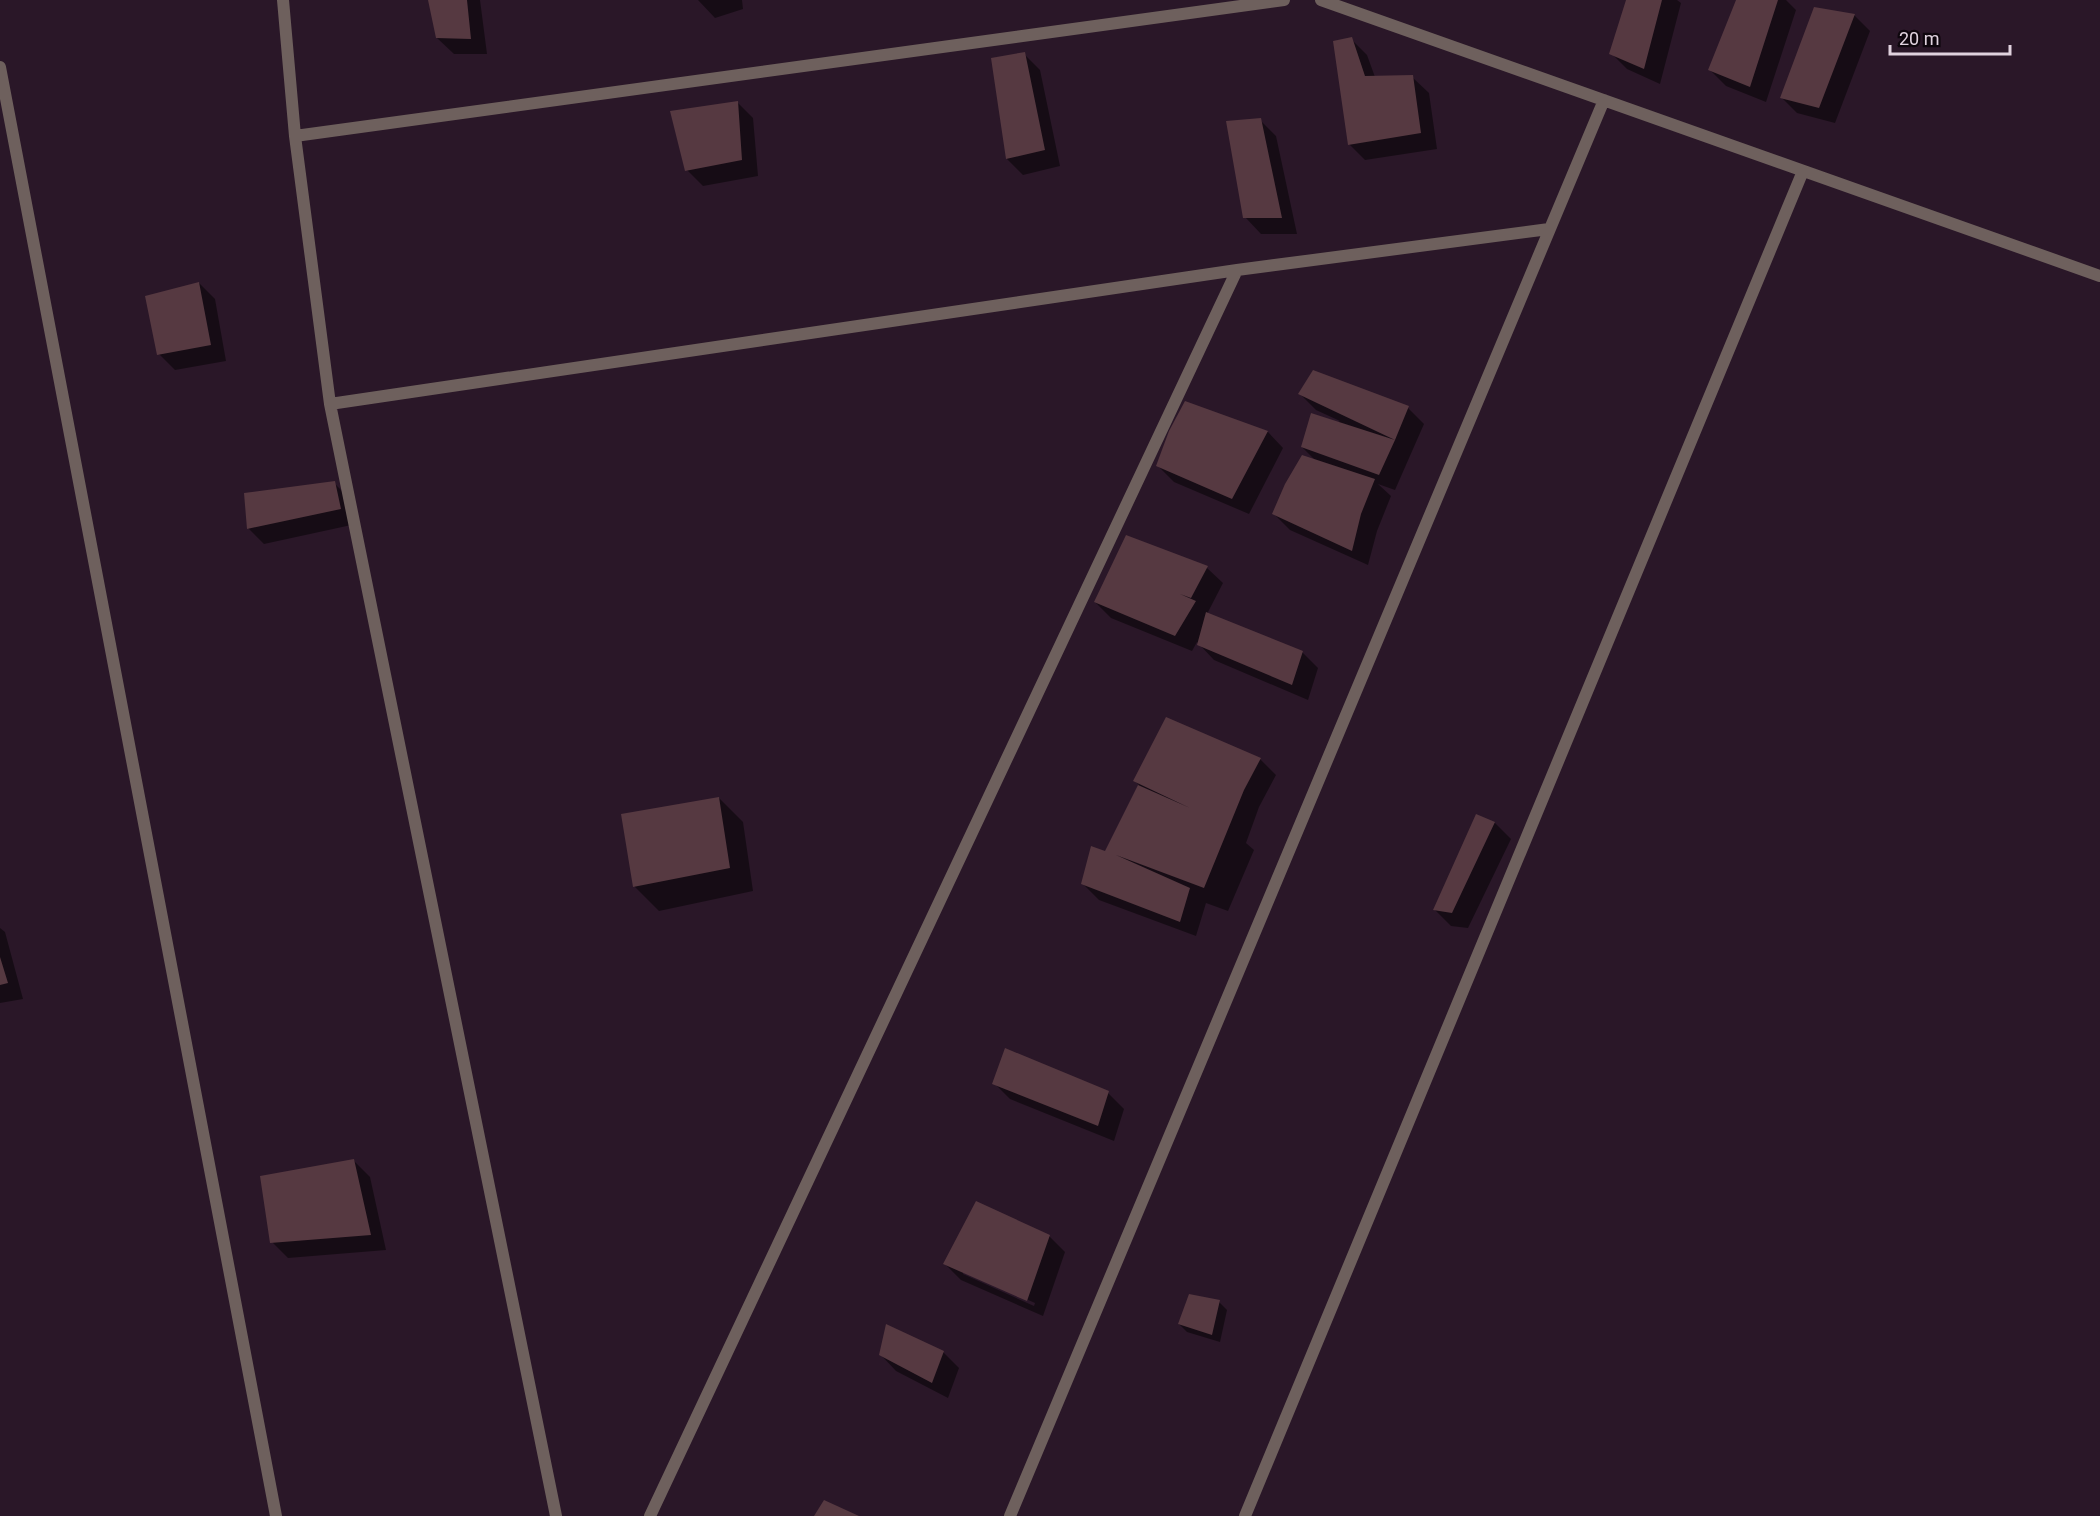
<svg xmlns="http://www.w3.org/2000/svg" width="2100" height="1516" font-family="Roboto,sans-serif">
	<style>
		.shadow { fill: #0007; fill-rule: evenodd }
		.building { fill: #563941 }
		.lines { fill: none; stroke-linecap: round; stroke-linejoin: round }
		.street { stroke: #6e605d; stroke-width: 12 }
	</style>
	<rect width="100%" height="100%" fill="#2a1728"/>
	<path class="shadow" d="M 430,0 L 480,0 L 487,54 L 454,54 L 437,38 Z
		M 698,0 L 742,0 L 743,9 L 715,18 Z
		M 1628,0 L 1677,0 L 1681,3 L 1660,84 L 1627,69 L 1611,53 Z
		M 1737,0 L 1786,0 L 1796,10 L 1766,102 L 1726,86 L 1710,70 Z
		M 1854,15 L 1870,31 L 1835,123 L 1797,113 L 1781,97 Z
		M 1351,39 L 1367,55 L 1375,77 L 1412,77 L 1429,93 L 1437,149 L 1365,160 L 1349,144 Z
		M 1024,54 L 1040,70 L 1060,166 L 1023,175 L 1007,159 Z
		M 737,102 L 753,118 L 758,176 L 703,186 L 687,170 Z
		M 1260,120 L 1276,136 L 1297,234 L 1261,234 L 1245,217 Z
		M 199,283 L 215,299 L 226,361 L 175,370 L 159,354 Z
		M 1300,394 L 1408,408 L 1424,424 L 1395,490 L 1378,484 L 1391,496 L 1377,531 L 1368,565 L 1290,530 L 1274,514 L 1316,461 L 1302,447 L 1340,421 L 1316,410 Z
		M 1186,403 L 1268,432 L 1283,448 L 1249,514 L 1174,482 L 1158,466 Z
		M 334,483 L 350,499 L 356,524 L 264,544 L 248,528 Z
		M 1127,537 L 1207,568 L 1223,583 L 1207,614 L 1302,652 L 1318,668 L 1308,700 L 1214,660 L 1197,642 L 1192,651 L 1111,618 L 1095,602 Z
		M 1260,759 L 1276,775 L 1259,807 L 1246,843 L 1254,850 L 1228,911 L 1206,903 L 1196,936 L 1099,900 L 1083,884 L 1112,856 L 1107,851 L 1139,785 L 1135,781 Z
		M 719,798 L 743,822 L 753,891 L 659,911 L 635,887 L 623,815 Z
		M 1477,816 L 1495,823 L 1511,839 L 1468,928 L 1451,926 L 1435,910 Z
		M 0,928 L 5,932 L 23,999 L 0,1003 Z
		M 994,1083 L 1108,1093 L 1124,1109 L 1114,1141 L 1010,1099 Z
		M 354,1161 L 370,1177 L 386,1250 L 288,1258 L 272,1242 Z
		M 1049,1236 L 1065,1252 L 1043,1316 L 961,1280 L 945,1264 ZM 963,1271 L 1035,1303 L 1034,1306 L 963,1274 Z
		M 1219,1302 L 1227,1310 L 1220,1342 L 1187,1332 L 1179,1324 Z
		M 943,1352 L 959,1368 L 948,1398 L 896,1371 L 880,1354 Z"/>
	<path class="building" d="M 428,0 L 467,0 L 471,39 L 436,38 Z
		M 1626,0 L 1662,0 L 1644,69 L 1609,54 Z
		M 1736,0 L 1778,0 L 1750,87 L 1708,70 Z
		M 1814,7 L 1855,14 L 1819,108 L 1780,98 Z
		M 1352,37 L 1365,76 L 1413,75 L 1421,133 L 1348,145 L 1333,41 Z
		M 1025,52 L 1045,150 L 1006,159 L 991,58 Z
		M 738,101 L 742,160 L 685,171 L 670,111 Z
		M 1261,118 L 1282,218 L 1243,218 L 1226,121 Z
		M 199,282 L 211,345 L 157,355 L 145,296 Z
		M 1313,370 L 1409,406 L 1395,440 L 1298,394 Z
		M 1185,401 L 1268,431 L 1232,499 L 1156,466 L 1169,431 Z
		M 1311,413 L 1395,440 L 1379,475 L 1301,447 Z
		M 1302,455 L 1375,479 L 1361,514 L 1352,551 L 1272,514 L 1285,484 Z
		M 335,481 L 341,509 L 247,529 L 244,493 Z
		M 1126,535 L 1208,566 L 1191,598 L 1180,594 L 1196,601 L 1175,636 L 1094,602 Z
		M 1206,612 L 1303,651 L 1292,685 L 1197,645 Z
		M 1166,717 L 1261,758 L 1244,790 L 1204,888 L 1116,855 L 1190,888 L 1180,922 L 1081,884 L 1091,846 L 1105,851 L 1138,785 L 1190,808 L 1133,781 Z
		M 719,797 L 730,868 L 633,887 L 621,814 Z
		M 1476,814 L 1495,822 L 1452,913 L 1433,910 Z
		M 0,957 L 8,983 L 0,985 Z
		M 1005,1048 L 1109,1091 L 1098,1126 L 992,1084 Z
		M 354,1159 L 371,1235 L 270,1243 L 260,1176 Z
		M 976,1201 L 1050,1235 L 1027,1301 L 943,1264 Z
		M 1189,1294 L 1220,1300 L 1212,1335 L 1178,1324 Z
		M 886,1324 L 944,1351 L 932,1383 L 879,1355 Z
		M 824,1500 L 859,1516 L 814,1516 Z"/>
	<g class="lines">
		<path class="street" d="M 283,0 L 295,136 L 330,404 L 556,1516
			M 1321,0 L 2100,276
			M 0,67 L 276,1516
			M 295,136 L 1284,0
			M 330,404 L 1237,270 L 1549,229
			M 650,1516 L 1237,270
			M 1010,1516 L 1604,100
			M 1245,1516 L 1803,171"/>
	</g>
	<path d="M1890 45v9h120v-9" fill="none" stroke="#e0d2de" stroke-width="3"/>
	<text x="1899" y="45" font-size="18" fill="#e0d2de" stroke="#0e060d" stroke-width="4.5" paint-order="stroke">20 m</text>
</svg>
